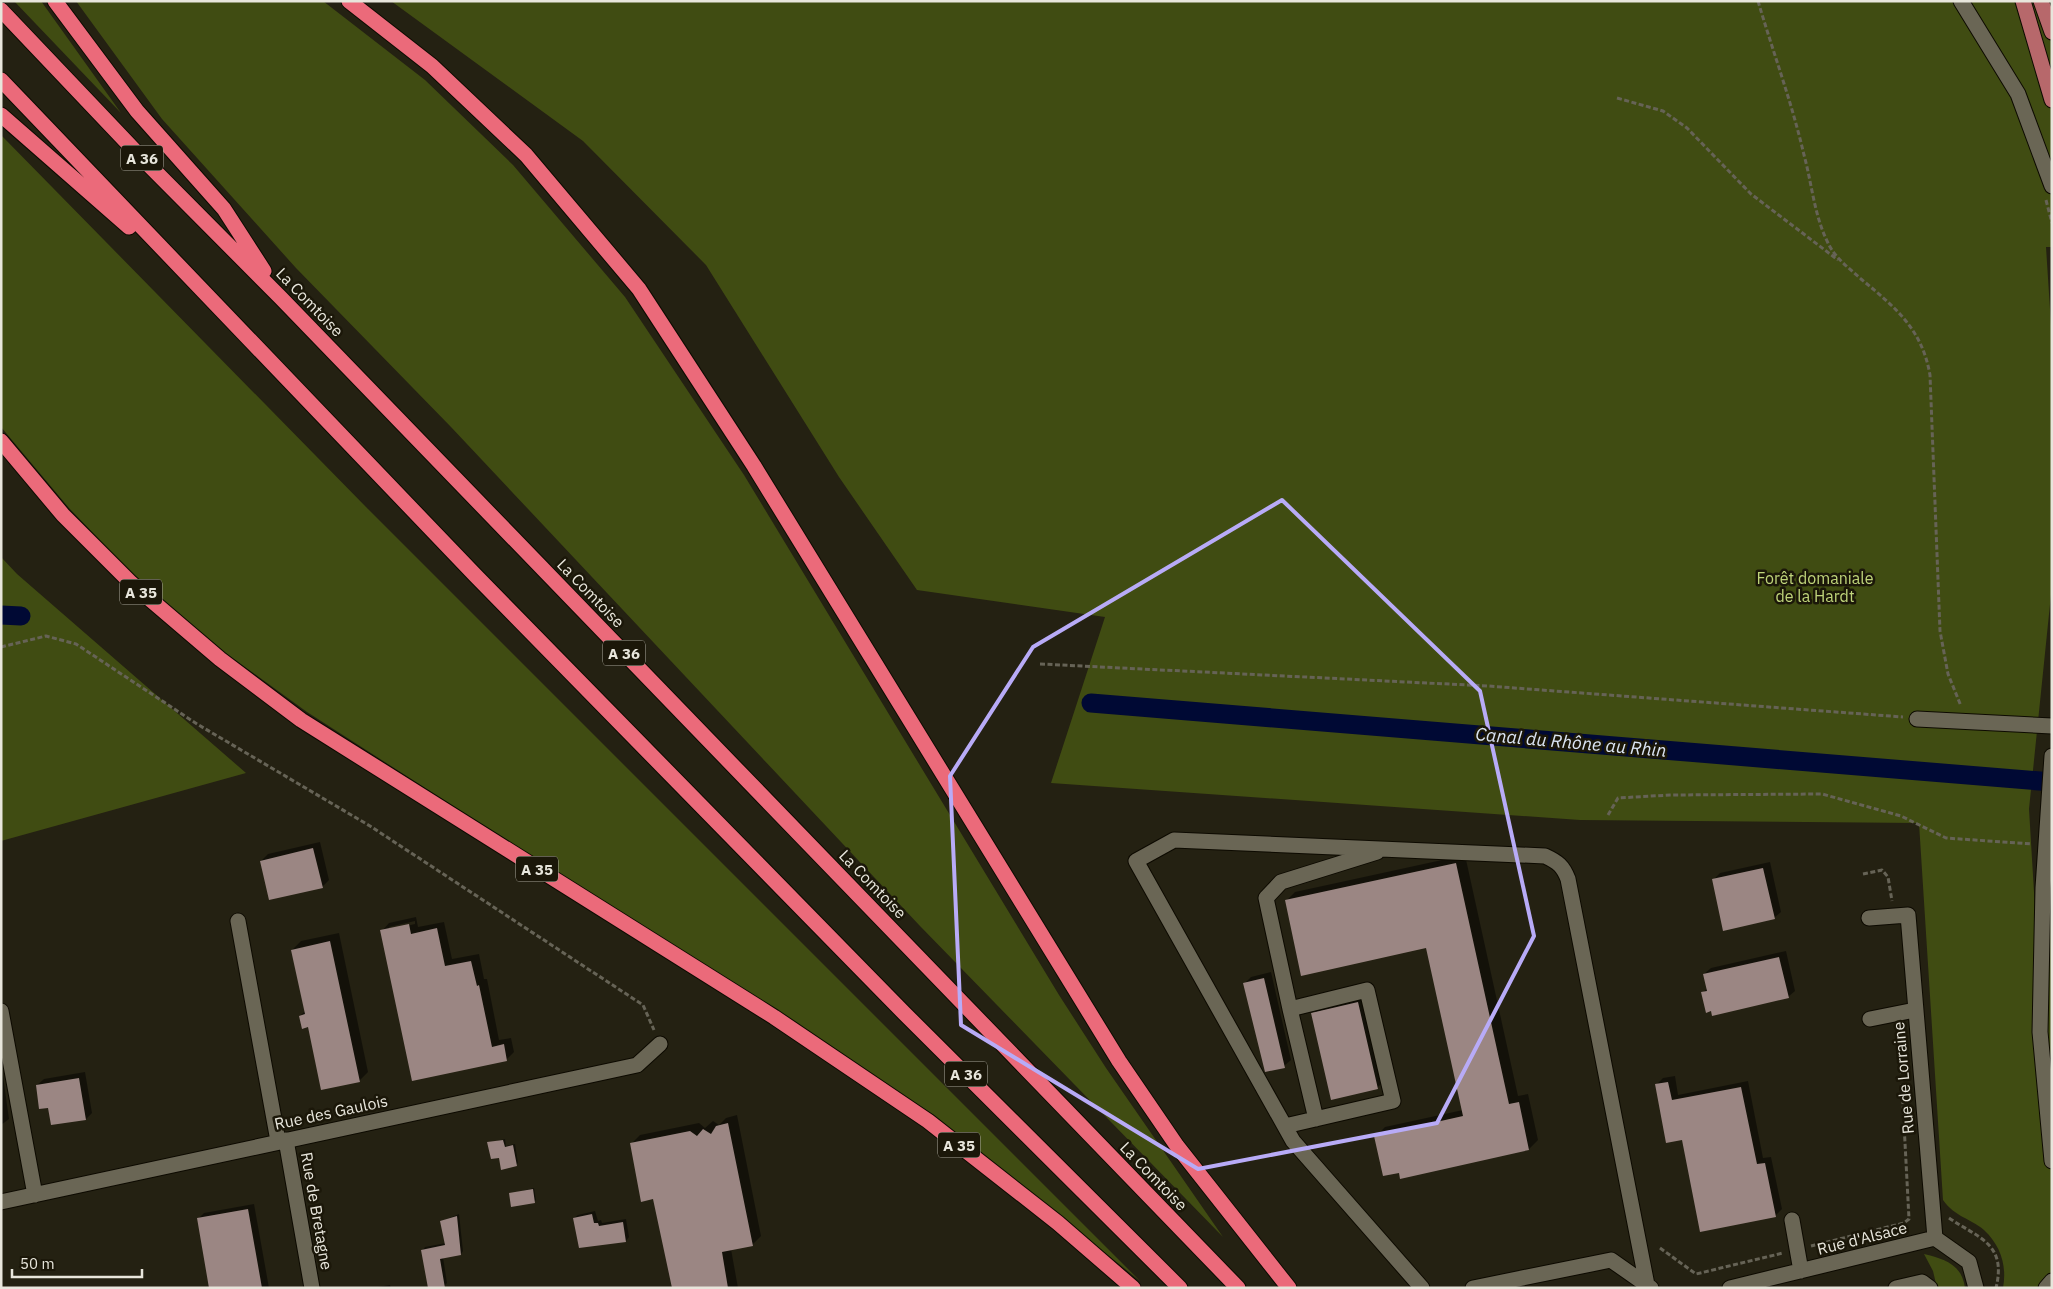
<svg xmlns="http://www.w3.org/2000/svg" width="2053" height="1289" font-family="'IBM Plex Sans',sans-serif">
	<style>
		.green { fill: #404c12 }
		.shadow { fill: #0007; fill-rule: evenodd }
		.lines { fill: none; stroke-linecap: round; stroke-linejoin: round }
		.canal { stroke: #000934; stroke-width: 19 }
		.building { fill: #9b8683 }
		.minor-casing { stroke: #0d0a01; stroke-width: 17 }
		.major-casing { stroke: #0d0a01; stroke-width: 17 }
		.highway-casing { stroke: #0d0a01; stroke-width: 17 }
		.path { stroke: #666356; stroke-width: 3; stroke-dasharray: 5 2.5; stroke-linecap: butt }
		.minor { stroke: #6a6655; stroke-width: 15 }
		.major { stroke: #b7686b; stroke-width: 15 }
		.highway { stroke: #eb6a7a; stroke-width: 15 }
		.marked { fill: none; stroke: #b8abf7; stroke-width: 4; stroke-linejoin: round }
		.labels { text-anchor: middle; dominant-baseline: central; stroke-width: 5; stroke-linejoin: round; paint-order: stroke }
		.shield { fill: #1b1709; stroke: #aaa89d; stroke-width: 1 }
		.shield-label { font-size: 15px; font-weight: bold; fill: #e8e6dc }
		.street-label { font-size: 16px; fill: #e8e6dc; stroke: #1b1709 }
		.park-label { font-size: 16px; fill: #bfd47a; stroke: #1b1709 }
		.water-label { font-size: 18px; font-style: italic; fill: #dbe5f4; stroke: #1b1709 }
	</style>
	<rect width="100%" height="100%" fill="#242112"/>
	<path class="green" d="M 14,1 L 41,1 L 121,113 Z
		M 76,1 L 323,1 L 425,80 L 513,165 L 625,297 L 744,475 L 1059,995 L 1106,1068 L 1223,1237 L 920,926 L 451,427 L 296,268 L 162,119 Z
		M 391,1 L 2052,1 L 2052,247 L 2046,247 L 2052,340 L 2052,585 L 2029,809 L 2035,909 L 2052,910 L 2052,1288 L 2003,1288 C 2007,1266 2001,1246 1984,1230 C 1970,1218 1955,1217 1943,1200 L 1919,823 L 1580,820 L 1051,783 L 1105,617 L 917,590 L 839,477 L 706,265 L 583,141 Z
		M 1,135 L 366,507 L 1140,1281 L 934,1115 L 307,712 L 227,654 L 135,577 L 69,508 L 1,427 Z
		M 1,557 L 17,574 L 246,773 L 1,841 Z
		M 1924,1254 C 1944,1259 1962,1264 1965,1288 L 1937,1288 L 1933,1271 Z"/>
	<path class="shadow" d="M 320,842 L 329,880 L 322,887 L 261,861 L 268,854 Z
		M 1465,855 L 1518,1096 L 1528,1094 L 1538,1140 L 1529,1149 L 1400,1171 L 1376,1136 L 1385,1127 L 1463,1110 L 1427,947 L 1286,901 L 1295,892 Z
		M 1770,862 L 1781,912 L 1774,918 L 1713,880 L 1720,873 Z
		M 416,917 L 418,927 L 444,922 L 452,959 L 479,954 L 484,979 L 487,979 L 499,1040 L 511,1038 L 514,1052 L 506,1060 L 413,1079 L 382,931 L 389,923 ZM 415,921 L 415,924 L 389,930 L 389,927 Z
		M 339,933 L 368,1072 L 359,1081 L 300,1016 L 305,1011 L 292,950 L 301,941 Z
		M 1786,951 L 1795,991 L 1788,997 L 1703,993 L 1707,988 L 1704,974 L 1711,968 Z
		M 1271,972 L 1291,1060 L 1284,1066 L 1266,1071 L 1244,984 L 1251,977 Z
		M 1367,994 L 1386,1079 L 1377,1088 L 1313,1014 L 1322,1005 Z
		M 1,1062 L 9,1119 L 1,1125 Z
		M 85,1072 L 92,1113 L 86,1119 L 49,1107 L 37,1085 L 44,1079 Z
		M 1675,1076 L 1678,1095 L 1748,1081 L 1763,1158 L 1771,1157 L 1782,1209 L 1775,1216 L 1656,1085 L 1663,1078 Z
		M 737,1115 L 761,1236 L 752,1245 L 731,1249 L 738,1288 L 674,1288 L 654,1198 L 631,1144 L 640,1135 L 699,1123 L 705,1128 L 713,1121 L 719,1125 L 726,1118 Z
		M 505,1139 L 506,1146 L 515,1144 L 518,1163 L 516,1165 L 500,1156 L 489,1143 Z
		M 534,1188 L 536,1200 L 535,1201 L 510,1194 Z
		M 254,1204 L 269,1288 L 211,1288 L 198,1219 L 204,1213 Z
		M 595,1211 L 598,1221 L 601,1220 L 602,1223 L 626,1219 L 629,1237 L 626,1241 L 574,1218 L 578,1215 Z
		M 459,1214 L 463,1251 L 461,1254 L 443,1257 L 447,1283 L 444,1286 L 423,1250 L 425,1247 L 446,1243 L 442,1221 Z
		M 390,1285 L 391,1288 L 372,1288 Z"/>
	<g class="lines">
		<path class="canal" d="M 1,615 L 21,616
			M 1091,703 L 2052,782"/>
	</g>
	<path class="building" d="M 313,848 L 323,888 L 269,900 L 260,861 Z
		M 1456,863 L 1509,1104 L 1519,1102 L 1529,1150 L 1400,1179 L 1399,1173 L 1383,1176 L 1374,1136 L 1463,1116 L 1426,948 L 1301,976 L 1285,900 Z
		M 1763,868 L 1775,919 L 1723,931 L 1712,879 Z
		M 409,924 L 411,934 L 437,928 L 445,966 L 471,961 L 477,986 L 479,985 L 492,1047 L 504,1044 L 507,1061 L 412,1081 L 380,930 Z
		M 330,941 L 360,1082 L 321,1090 L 308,1027 L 302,1029 L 299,1016 L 305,1014 L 291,950 Z
		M 1779,957 L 1789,998 L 1712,1016 L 1711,1011 L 1706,1013 L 1701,992 L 1707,991 L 1703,974 Z
		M 1264,978 L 1285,1068 L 1265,1072 L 1243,983 Z
		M 1358,1002 L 1378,1089 L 1331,1100 L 1311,1013 Z
		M 79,1078 L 86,1120 L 51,1125 L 48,1108 L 39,1109 L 36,1085 Z
		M 1668,1082 L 1672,1100 L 1741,1087 L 1757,1164 L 1765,1163 L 1776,1217 L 1700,1232 L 1682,1140 L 1666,1143 L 1655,1084 Z
		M 728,1123 L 753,1246 L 722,1252 L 728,1288 L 672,1288 L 653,1199 L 641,1202 L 630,1143 L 690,1131 L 697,1136 L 703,1129 L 711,1134 L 716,1126 Z
		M 503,1140 L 505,1147 L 513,1145 L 517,1166 L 501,1170 L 499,1158 L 491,1159 L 487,1142 Z
		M 533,1189 L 535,1203 L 511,1207 L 509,1193 Z
		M 248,1209 L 262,1288 L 209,1288 L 197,1218 Z
		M 592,1214 L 594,1223 L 598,1223 L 599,1226 L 623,1222 L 626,1242 L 579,1248 L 573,1218 Z
		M 457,1216 L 461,1255 L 440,1259 L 445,1288 L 428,1288 L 421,1250 L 445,1245 L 440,1221 Z"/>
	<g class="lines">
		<g class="minor-casing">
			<path id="minor" d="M 1961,1 L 2018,94 L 2052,186
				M 1917,719 L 2052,726
				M 2052,756 L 2043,888 L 2040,1032 L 2052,1161
				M 1869,918 L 1908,915 L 1935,1238
				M 238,921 L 278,1141
				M 1290,1009 L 1266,898 L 1281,882 L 1377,852
				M 1,1011 L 35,1195
				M 1870,1019 L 1915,1010
				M 1285,1126 L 1393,1101 L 1367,990 L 1290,1009 L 1316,1119
				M 286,1140 L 312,1288
				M 1,1202 L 637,1065 L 660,1044
				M 1792,1220 L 1801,1271
				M 1422,1288 L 1293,1141 L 1136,861 L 1174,840 L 1545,856 C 1558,862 1563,866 1568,879 L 1647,1285
				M 1473,1288 L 1611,1260 L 1651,1288
				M 1730,1288 L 1935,1238 L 1969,1262 L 1976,1288
				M 1896,1288 L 1922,1282 L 1930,1288
				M 2046,1288 L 2052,1281"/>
		</g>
		<g class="major-casing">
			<path id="major" d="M 2023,1 L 2052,100
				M 2041,1 L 2052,32"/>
		</g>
		<g class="highway-casing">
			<path id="highway" d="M 55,1 L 137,111 L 224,209 L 264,271
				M 349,1 L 432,66 L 526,155 L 639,289 L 754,466 L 1119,1061 L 1177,1146 L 1289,1288
				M 1,10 L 136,152 L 281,298 L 1238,1288
				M 1,80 L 475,575 L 904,1013 L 1180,1288
				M 1,115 L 129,227
				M 1,441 L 63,515 L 131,583 L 220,659 L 301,720 L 774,1017 L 928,1121 L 1058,1223 L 1133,1288"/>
		</g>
		<path class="path" d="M 1758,1 C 1773,52 1792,103 1804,155 C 1812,184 1814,215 1828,243 C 1835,258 1849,268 1861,279 C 1896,308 1922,329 1930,375 L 1940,631 L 1948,674 L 1961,706
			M 1617,98 L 1663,111 L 1687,128 L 1751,194 L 1838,260
			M 2046,200 L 2052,223
			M 1,647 L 46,636 L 76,644 L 197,724 L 370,826 L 643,1005 L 654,1030
			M 1040,664 L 1488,686 L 1903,717
			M 1608,815 L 1618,798 L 1670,795 L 1822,794 L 1901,816 L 1946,838 L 2032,844
			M 1863,874 L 1882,870 L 1888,877 L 1892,901
			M 1949,1218 C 1978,1238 2007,1243 1996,1288
			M 1811,1246 L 1904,1223 L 1909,1219 L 1899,1028
			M 1660,1248 L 1696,1274 L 1783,1253"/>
		<use href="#minor" class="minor"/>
		<use href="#major" class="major"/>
		<use href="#highway" class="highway"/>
	</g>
	<path class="marked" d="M 1282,500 L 1480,691 L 1534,936 L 1437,1123 L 1198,1169 L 961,1025 L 950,776 L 1033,647 Z"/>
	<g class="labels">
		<g class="shield">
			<rect x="121" y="145.5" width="42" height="25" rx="4"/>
			<rect x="120" y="579.5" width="42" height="25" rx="4"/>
			<rect x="603" y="640.5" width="42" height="25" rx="4"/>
			<rect x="516" y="856.5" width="42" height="25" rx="4"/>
			<rect x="945" y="1061.5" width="42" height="25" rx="4"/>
			<rect x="938" y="1132.5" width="42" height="25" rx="4"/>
		</g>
		<g class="shield-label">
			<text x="142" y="158">A 36</text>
			<text x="141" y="592">A 35</text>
			<text x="624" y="653">A 36</text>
			<text x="537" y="869">A 35</text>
			<text x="966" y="1074">A 36</text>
			<text x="959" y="1145">A 35</text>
		</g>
		<g class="street-label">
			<text transform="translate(310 302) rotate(46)">La Comtoise</text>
			<text transform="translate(591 593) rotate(46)">La Comtoise</text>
			<text transform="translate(873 884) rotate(46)">La Comtoise</text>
			<text transform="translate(1903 1078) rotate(-95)">Rue de Lorraine</text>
			<text transform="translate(331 1112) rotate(-12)">Rue des Gaulois</text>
			<text transform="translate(1154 1176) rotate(46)">La Comtoise</text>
			<text transform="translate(317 1211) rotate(80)">Rue de Bretagne</text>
			<text transform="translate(1862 1238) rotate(-14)">Rue d'Alsace</text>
		</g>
		<g class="park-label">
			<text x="1815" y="578">Forêt domaniale<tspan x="1815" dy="18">de la Hardt</tspan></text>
		</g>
		<g class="water-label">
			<text transform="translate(1571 742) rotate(5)">Canal du Rhône au Rhin</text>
		</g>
	</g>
	<rect width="2053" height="1289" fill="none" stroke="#e8e6dc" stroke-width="5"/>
	<path d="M12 1269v8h130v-8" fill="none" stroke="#e8e6dc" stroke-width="2.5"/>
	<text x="20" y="1269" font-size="15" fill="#e8e6dc" stroke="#1b1709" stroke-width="4" paint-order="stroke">50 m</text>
</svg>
